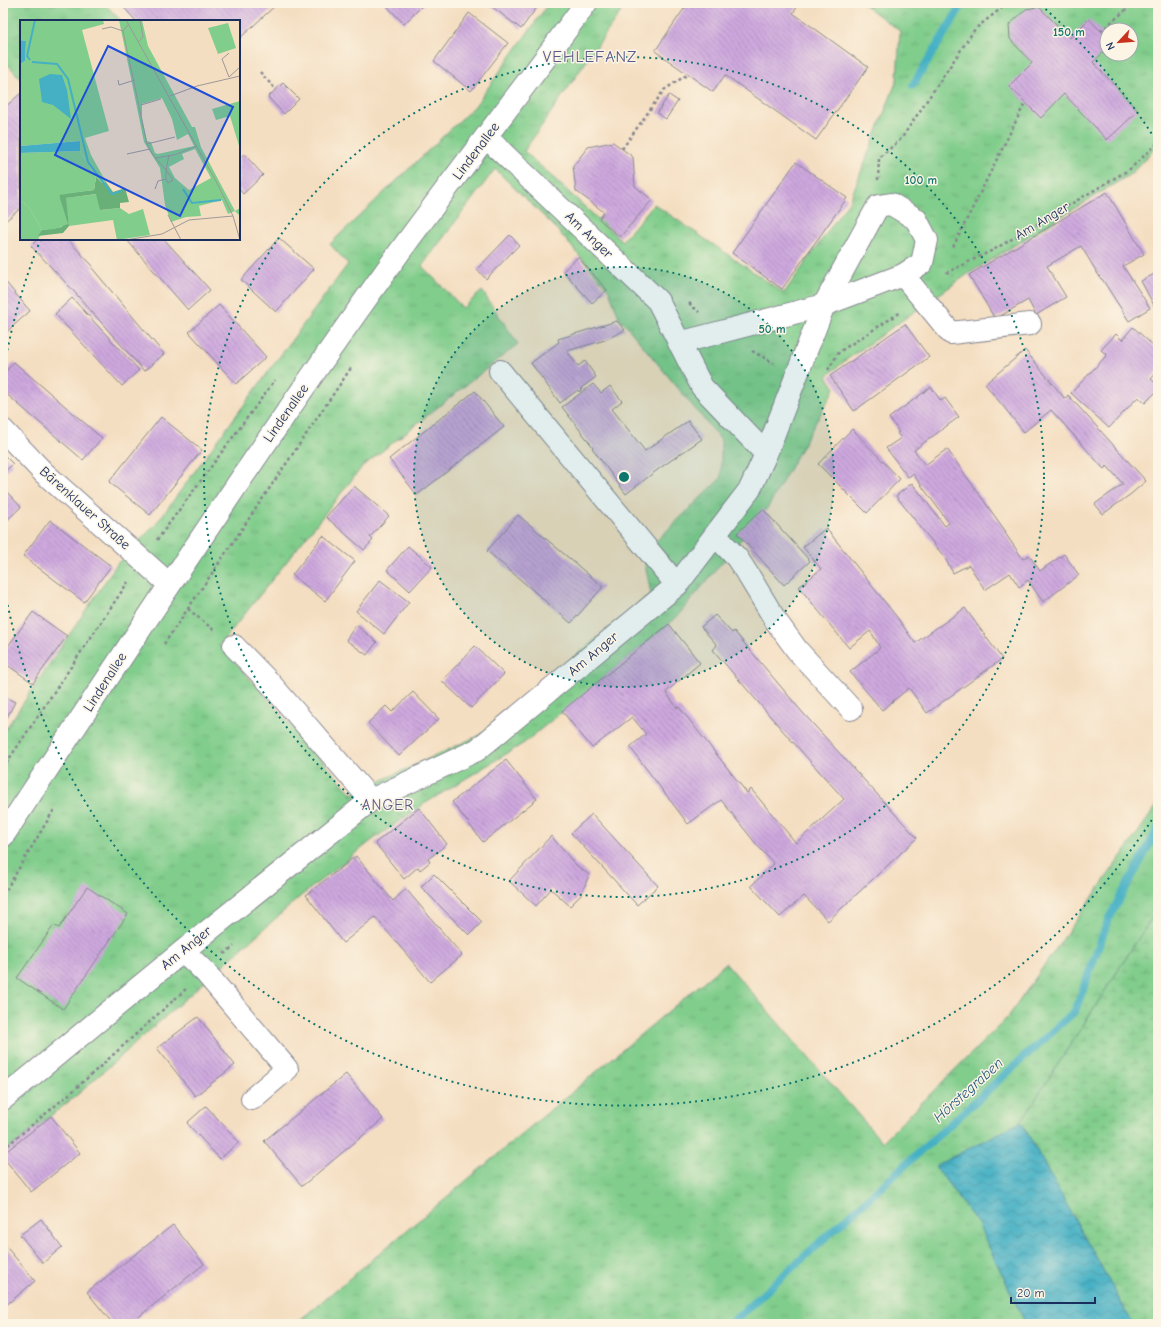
<svg xmlns="http://www.w3.org/2000/svg" width="1161" height="1327" font-family="'Comic Neue',sans-serif">
	<style>
		.grass { fill: url(#grass-tufts); stroke: #4e7e75; fill-rule: evenodd }
		.wetland { fill: url(#wetland-marsh); stroke: #4e7e75 }
		.water { fill: url(#water-waves); stroke: #307091 }
		.lines { fill: none; stroke-linecap: round; stroke-linejoin: round }
		.stream { stroke: #45b0c4; stroke-width: 8 }
		.building { fill: url(#building-back-hatch) }
		.minor-casing { stroke: #888690; stroke-width: 24 }
		.major-casing { stroke: #888690; stroke-width: 24 }
		.path { stroke: #888690; stroke-width: 2.5; stroke-dasharray: 3 3; stroke-linecap: butt }
		.minor { stroke: #fff; stroke-width: 22 }
		.major { stroke: #fff; stroke-width: 22 }
		.ring { fill: none; stroke: #0f766e; stroke-width: 2; stroke-dasharray: 2 4 }
		.labels { text-anchor: middle; dominant-baseline: central; stroke-width: 3; stroke-linejoin: round; paint-order: stroke }
		.street-label { font-size: 14px; fill: #1b2f5e; stroke: #fcf5e5 }
		.neighbourhood-label { font-size: 15px; letter-spacing: 1px; fill: #5a598b; stroke: #fcf5e5 }
		.water-label { font-size: 15px; font-style: italic; fill: #2a5c82; stroke: #fcf5e5 }
		.quarter-label { font-size: 16px; letter-spacing: 1px; fill: #5a598b; stroke: #fcf5e5 }
		.inset-river { fill: none; stroke: #45b0c4; stroke-width: 2 }
		.inset-road { fill: none; stroke: #9d9899; stroke-width: 1 }
		.view { fill: #1d4ed8; fill-opacity: 0.15; stroke: #1d4ed8; stroke-width: 2 }
		.inset-edge { fill: none; stroke: #1b2f5e; stroke-width: 2 }
		.centre { fill: #0f766e; stroke: #fcf5e5; stroke-width: 2 }
		.ring-label { font-size: 12px; text-anchor: middle; font-weight: bold; fill: #0f766e; stroke: #fcf5e5; stroke-width: 3; stroke-linejoin: round; paint-order: stroke }
	</style>
	<defs>
		<pattern id="grass-tufts" width="24" height="20" patternUnits="userSpaceOnUse"><rect width="24" height="20" fill="#81cd8c"/><path d="M3 7l-1-3M5 7V3M7 7l1-3M15 17l-1-3M17 17v-4M19 17l1-3" fill="none" stroke="#6fb07b"/></pattern>
		<pattern id="wetland-marsh" width="20" height="14" patternUnits="userSpaceOnUse"><rect width="20" height="14" fill="#81cd8c"/><path d="M1 5h8M5 5V1M11 12h8M15 12V8" fill="none" stroke="#6fb07b"/></pattern>
		<pattern id="water-waves" width="16" height="10" patternUnits="userSpaceOnUse"><rect width="16" height="10" fill="#45b0c4"/><path d="M0 5q4-4 8 0t8 0" fill="none" stroke="#3990a2"/></pattern>
		<pattern id="building-back-hatch" width="6" height="6" patternUnits="userSpaceOnUse"><rect width="6" height="6" fill="#cea8de"/><path d="M-1 5l2 2M0 0l6 6M5-1l2 2" fill="none" stroke="#a689b7"/></pattern>
	</defs>
	<rect width="100%" height="100%" fill="#fcf5e5"/>
	<filter id="ink" filterUnits="userSpaceOnUse"><feTurbulence type="fractalNoise" baseFrequency=".025" numOctaves="2"/><feDisplacementMap in="SourceGraphic" scale="8" xChannelSelector="R" yChannelSelector="G"/><feConvolveMatrix kernelMatrix="1 2 1 2 8 2 1 2 1" color-interpolation-filters="sRGB"/></filter>
	<filter id="wash" filterUnits="userSpaceOnUse"><feTurbulence type="fractalNoise" baseFrequency=".012" numOctaves="4" result="noise"/><feDisplacementMap in="SourceGraphic" scale="16" xChannelSelector="R" yChannelSelector="G"/><feGaussianBlur stdDeviation="0.9" result="paint"/><feColorMatrix in="noise" values="0 0 0 0 0 0 0 0 0 0 0 0 0 0 0 0 0 1.4 0 .05"/><feComposite in="paint" operator="in"/></filter>
	<g filter="url(#wash)">
		<rect width="100%" height="100%" fill="#f4dec1"/>
		<path class="grass" d="M 3,3 L 104,3 L 121,21 L 21,21 L 21,79 L 3,59 Z
			M 549,3 L 627,3 L 524,151 L 622,241 L 654,204 L 784,293 L 850,200 L 897,80 L 900,31 L 862,3 L 1158,3 L 1158,145 L 1132,173 L 968,274 L 846,360 L 827,376 L 835,388 L 768,507 L 676,618 L 524,743 L 424,804 L 375,838 L 302,895 L 77,1095 L 3,1153 L 3,733 L 117,564 L 156,524 L 348,264 L 330,244 L 475,106 ZM 1107,30 L 1131,30 L 1131,54 L 1107,54 ZM 495,169 L 553,225 L 609,290 L 619,317 L 721,440 L 721,478 L 643,554 L 651,594 L 478,736 L 352,794 L 220,645 L 362,467 L 518,344 L 482,291 L 463,308 L 422,266 Z
			M 1158,804 L 1158,908 L 1021,1122 L 935,1166 L 978,1224 L 1026,1324 L 295,1324 L 726,963 L 882,1142 L 1008,1017 Z"/>
		<path class="wetland" d="M 1158,908 L 1158,1324 L 1133,1324 L 1021,1122 Z"/>
		<path class="water" d="M 1021,1122 L 1133,1324 L 1026,1324 L 978,1224 L 935,1166 Z"/>
		<g class="lines">
			<path class="stream" d="M 913,85 L 963,3
				M 730,1324 L 1075,1011 L 1109,918 L 1158,829"/>
		</g>
		<g id="blocks">
			<path class="building" d="M 120,3 L 278,3 L 239,39 L 239,21 L 136,21 Z
				M 384,3 L 425,3 L 404,24 Z
				M 487,3 L 540,3 L 521,29 Z
				M 688,3 L 800,3 L 793,13 L 868,67 L 816,140 L 725,75 L 713,92 L 655,51 Z
				M 1039,7 L 1070,38 L 1089,19 L 1107,37 L 1107,49 L 1093,62 L 1138,111 L 1107,140 L 1064,94 L 1041,118 L 1009,86 L 1032,63 L 1010,39 L 1009,25 L 1026,9 Z
				M 469,13 L 508,43 L 471,91 L 434,61 Z
				M 283,83 L 299,99 L 284,114 L 268,97 Z
				M 21,93 L 21,208 L 4,222 L 3,221 L 3,109 Z
				M 669,95 L 678,101 L 666,119 L 657,113 Z
				M 613,142 L 633,157 L 635,186 L 652,200 L 620,237 L 599,219 L 604,212 L 576,191 L 573,166 L 588,147 Z
				M 244,154 L 263,175 L 243,194 L 239,189 L 239,159 Z
				M 796,162 L 847,198 L 782,289 L 732,253 Z
				M 1107,192 L 1144,254 L 1123,266 L 1150,308 L 1129,321 L 1102,279 L 1101,279 L 1081,246 L 1047,266 L 1066,297 L 1036,315 L 1028,300 L 995,319 L 969,275 Z
				M 510,235 L 519,245 L 486,279 L 477,269 Z
				M 279,238 L 314,269 L 276,312 L 241,280 Z
				M 38,239 L 67,239 L 93,266 L 92,268 L 164,354 L 144,371 L 70,287 L 31,246 Z
				M 126,239 L 164,239 L 210,290 L 188,310 Z
				M 578,257 L 607,290 L 592,303 L 563,271 Z
				M 1158,272 L 1158,313 L 1141,281 Z
				M 3,279 L 30,311 L 3,335 Z
				M 72,298 L 139,370 L 122,386 L 55,314 Z
				M 219,305 L 266,357 L 236,384 L 189,332 Z
				M 617,321 L 625,330 L 605,340 L 567,351 L 578,366 L 585,361 L 596,377 L 581,388 L 582,390 L 579,392 L 578,390 L 560,403 L 531,363 L 559,342 L 558,339 Z
				M 905,324 L 929,357 L 854,411 L 830,376 Z
				M 1133,327 L 1158,350 L 1158,371 L 1151,379 L 1158,385 L 1158,390 L 1145,403 L 1138,397 L 1109,428 L 1071,393 L 1107,355 L 1101,350 L 1116,334 L 1122,340 Z
				M 1025,350 L 1065,399 L 1068,395 L 1146,481 L 1131,494 L 1103,514 L 1095,504 L 1123,484 L 1107,466 L 1104,469 L 1051,410 L 1024,432 L 985,384 Z
				M 14,362 L 102,438 L 83,460 L 3,391 L 3,375 Z
				M 593,384 L 601,393 L 610,386 L 622,401 L 612,409 L 645,451 L 688,421 L 702,439 L 660,468 L 626,494 L 592,448 L 593,447 L 562,407 Z
				M 931,387 L 941,401 L 945,398 L 959,417 L 914,450 L 925,465 L 947,449 L 1006,532 L 1005,533 L 1023,559 L 1029,555 L 1040,571 L 1064,554 L 1079,575 L 1043,602 L 1028,580 L 1019,587 L 1010,573 L 985,590 L 969,565 L 953,573 L 945,558 L 896,496 L 912,483 L 945,526 L 949,523 L 913,474 L 908,477 L 886,448 L 901,438 L 897,433 L 899,432 L 889,418 Z
				M 475,391 L 504,427 L 417,495 L 389,459 Z
				M 161,417 L 202,450 L 150,515 L 109,482 Z
				M 852,429 L 900,479 L 867,513 L 818,464 Z
				M 3,454 L 13,464 L 3,473 Z
				M 354,486 L 389,516 L 370,537 L 373,540 L 364,550 L 326,517 Z
				M 6,491 L 21,507 L 3,524 L 3,495 Z
				M 763,509 L 810,561 L 784,585 L 737,533 Z
				M 518,515 L 603,587 L 571,623 L 487,551 Z
				M 50,520 L 111,566 L 84,602 L 23,556 Z
				M 826,528 L 896,616 L 915,643 L 965,608 L 1002,659 L 927,713 L 909,688 L 882,710 L 850,672 L 880,648 L 873,635 L 870,631 L 849,648 L 799,587 L 821,569 L 803,547 Z
				M 323,536 L 355,561 L 325,601 L 292,575 Z
				M 408,546 L 432,567 L 410,591 L 387,570 Z
				M 380,580 L 409,602 L 384,634 L 356,611 Z
				M 33,612 L 67,636 L 33,683 L 3,662 L 3,653 Z
				M 715,615 L 732,633 L 734,631 L 803,713 L 917,838 L 828,921 L 804,896 L 780,917 L 751,886 L 774,864 L 757,845 L 721,800 L 688,824 L 630,747 L 646,734 L 632,717 L 592,748 L 562,711 L 669,624 L 700,663 L 666,692 L 677,708 L 679,707 L 747,793 L 751,789 L 796,843 L 844,799 L 783,731 L 713,650 L 717,645 L 701,627 Z
				M 356,625 L 377,642 L 367,655 L 346,640 Z
				M 475,646 L 504,674 L 471,708 L 442,681 Z
				M 413,692 L 439,719 L 399,756 L 368,723 L 386,706 L 392,712 Z
				M 3,696 L 15,702 L 3,725 Z
				M 506,760 L 537,799 L 483,842 L 452,802 Z
				M 419,808 L 447,844 L 428,859 L 430,862 L 420,870 L 418,867 L 404,879 L 375,843 Z
				M 592,814 L 658,886 L 637,905 L 571,833 Z
				M 551,836 L 575,864 L 589,875 L 581,895 L 570,906 L 551,889 L 536,906 L 509,881 Z
				M 356,856 L 393,901 L 406,889 L 462,955 L 430,982 L 375,917 L 343,943 L 306,895 Z
				M 434,874 L 482,922 L 469,935 L 421,887 Z
				M 87,887 L 128,914 L 63,1009 L 17,978 L 54,925 L 59,928 Z
				M 198,1017 L 235,1065 L 195,1096 L 157,1048 Z
				M 346,1074 L 383,1119 L 302,1186 L 264,1141 Z
				M 206,1106 L 239,1142 L 220,1159 L 187,1123 Z
				M 51,1116 L 80,1153 L 31,1192 L 3,1157 L 3,1154 Z
				M 41,1219 L 62,1247 L 43,1263 L 20,1235 Z
				M 173,1225 L 204,1264 L 130,1324 L 113,1324 L 87,1292 Z
				M 3,1243 L 35,1281 L 4,1307 L 3,1306 Z"/>
		</g>
	</g>
	<g filter="url(#ink)">
		<use href="#blocks" fill-opacity="0" stroke="#888690" stroke-width="1"/>
		<g class="lines">
			<g class="minor-casing">
				<path id="minor" d="M 486,137 L 658,301 L 702,387 L 766,454
					M 903,275 L 951,333 L 1030,324
					M 500,371 L 677,585
					M 3,430 L 44,473 L 169,584
					M 715,535 L 737,558 L 750,578 L 776,621 L 797,650 L 851,709
					M 234,646 L 269,682 L 371,800
					M 183,951 L 205,972 L 287,1069 L 252,1099
					M 3,1099 L 183,951 L 371,800 L 477,750 L 677,585 L 750,489 L 766,454 L 824,305 L 878,206 L 891,204 L 916,219 L 927,240 L 922,263 L 903,275 L 824,305 L 679,343"/>
			</g>
			<g class="major-casing">
				<path id="major" d="M 3,836 C 131,643 258,449 393,261 C 456,174 523,90 586,3"/>
			</g>
			<path class="path" d="M 1101,31 L 1134,3
				M 260,72 L 276,90
				M 622,149 L 664,90 L 688,74
				M 878,180 L 879,158 L 901,139 L 975,29 L 1008,3
				M 953,247 L 1025,103
				M 946,273 L 995,249 L 1130,169 L 1158,143
				M 689,303 L 699,312
				M 752,351 L 774,363
				M 828,370 L 839,352 L 901,312
				M 157,540 L 275,380
				M 188,609 L 215,631
				M 164,644 L 351,368
				M 3,768 L 128,582
				M 3,895 L 55,808
				M 224,954 L 234,946
				M 3,1149 L 73,1091 L 187,988"/>
			<use href="#minor" class="minor"/>
			<use href="#major" class="major"/>
		</g>
	</g>
	<circle cx="624" cy="477" r="210" fill="#0f766e" fill-opacity=".12"/>
	<g class="ring">
		<circle cx="624" cy="477" r="210"/>
		<circle cx="624" cy="477" r="420"/>
		<path d="M1155 815A630 630 0 0 1 4 586M4 368A630 630 0 0 1 40 241M1041 5A630 630 0 0 1 1155 139"/>
	</g>
	<g class="labels">
		<g class="street-label">
			<text transform="translate(476 151) rotate(-53)">Lindenallee</text>
			<text transform="translate(1042 221) rotate(-31)">Am Anger</text>
			<text transform="translate(589 235) rotate(44)">Am Anger</text>
			<text transform="translate(286 413) rotate(-55)">Lindenallee</text>
			<text transform="translate(85 508) rotate(42)">Bärenklauer Straße</text>
			<text transform="translate(593 654) rotate(-40)">Am Anger</text>
			<text transform="translate(105 682) rotate(-57)">Lindenallee</text>
			<text transform="translate(186 948) rotate(-39)">Am Anger</text>
		</g>
		<g class="neighbourhood-label">
			<text x="388" y="805">ANGER</text>
		</g>
		<g class="water-label">
			<text transform="translate(968 1090) rotate(-42)">Hörstegraben</text>
		</g>
		<g class="quarter-label">
			<text x="590" y="57">VEHLEFANZ</text>
		</g>
	</g>
	<g transform="translate(20 20)">
		<rect width="220" height="220" fill="#f4dec1"/>
		<path d="M 0,0 L 83,0 L 84,4 L 62,10 L 89,111 L 65,118 L 71,135 L 86,162 L 82,163 L 76,157 L 60,131 L 60,121 L 0,126 L 0,44 L 5,41 L 6,21 L 0,20 ZM 99,0 L 122,0 L 128,26 L 172,107 L 175,107 L 181,127 L 215,191 L 220,188 L 220,196 L 215,191 L 208,194 L 202,180 L 179,186 L 181,196 L 166,197 L 151,202 L 145,185 L 140,148 L 124,122 ZM 142,78 L 152,99 L 157,120 L 168,114 L 174,126 L 138,134 L 135,133 L 131,122 L 127,121 L 122,98 L 122,84 ZM 175,129 L 191,158 L 169,170 L 155,158 L 149,147 L 164,139 L 162,134 ZM 208,3 L 216,28 L 198,34 L 188,8 ZM 220,81 L 220,129 L 210,96 L 196,100 L 192,89 ZM 77,174 L 81,190 L 100,188 L 109,194 L 123,189 L 130,215 L 97,220 L 93,200 L 49,206 L 45,178 ZM 0,180 L 9,187 L 22,210 L 18,220 L 0,220 Z" fill="#81cd8c" fill-rule="evenodd"/>
		<path d="M 76,157 L 82,163 L 86,162 L 93,172 L 105,168 L 109,182 L 100,183 L 100,188 L 80,190 L 76,174 L 46,178 L 49,206 L 43,213 L 18,216 L 22,210 L 42,207 L 39,174 L 74,170 Z" fill="#68b078"/>
		<path d="M 60,131 L 76,157 L 74,170 L 39,175 L 48,204 L 35,209 L 22,210 L 9,187 L 0,180 L 0,133 Z" fill="#81cd8c"/>
		<path d="M 0,20 L 6,21 L 5,41 L 0,44 ZM 30,54 L 42,55 L 47,70 L 51,99 L 33,85 L 22,82 L 19,59 ZM 60,121 L 60,131 L 0,133 L 0,126 Z" fill="#45b0c4"/>
		<path class="inset-river" d="M 10,40 L 7,36 L 15,0M 12,42 L 37,44 L 48,59 L 68,142 L 92,174 L 101,171M 163,169 L 172,183 L 201,180"/>
		<path class="inset-road" d="M 106,0 L 197,163 L 213,196 L 220,220M 108,5 L 103,11 L 127,124 L 133,135 L 146,150 L 153,160 L 148,163 L 146,159 L 146,150 L 149,135M 82,9 L 91,7 L 103,11M 118,22 L 123,17 L 120,0M 209,33 L 202,39 L 209,57M 209,57 L 220,47M 98,60 L 99,65 L 115,60M 150,76 L 177,66 L 220,56M 121,85 L 141,79M 127,124 L 155,117M 107,134 L 130,129M 135,138 L 154,135 L 177,126M 135,169 L 138,161 L 146,159M 148,195 L 161,220M 106,220 L 142,214 L 169,200 L 213,196"/>
		<path class="view" d="M 88,26 L 213,87 L 160,196 L 35,135 Z"/>
		<rect width="220" height="220" class="inset-edge"/>
	</g>
	<circle cx="624" cy="477" r="6" class="centre"/>
	<g class="ring-label">
		<text x="1069" y="36">150 m</text>
		<text x="921" y="184">100 m</text>
		<text x="772" y="333">50 m</text>
	</g>
	<rect width="1161" height="1327" fill="none" stroke="#fcf5e5" stroke-width="16"/>
	<g transform="translate(1119 42) rotate(244)"><circle r="19" fill="#fcf5e5" stroke="#a2a6af"/>
	<path d="M0-3L7 15L0 10L-7 15Z" fill="#c8321e"/>
	<text y="-6" font-size="11" font-weight="bold" text-anchor="middle" fill="#1b2f5e">N</text>
	</g>
	<path d="M1011 1297v6h84v-6" fill="none" stroke="#1b2f5e" stroke-width="2"/>
	<text x="1017" y="1297" font-size="12" fill="#1b2f5e" stroke="#fcf5e5" stroke-width="3" paint-order="stroke">20 m</text>
</svg>
